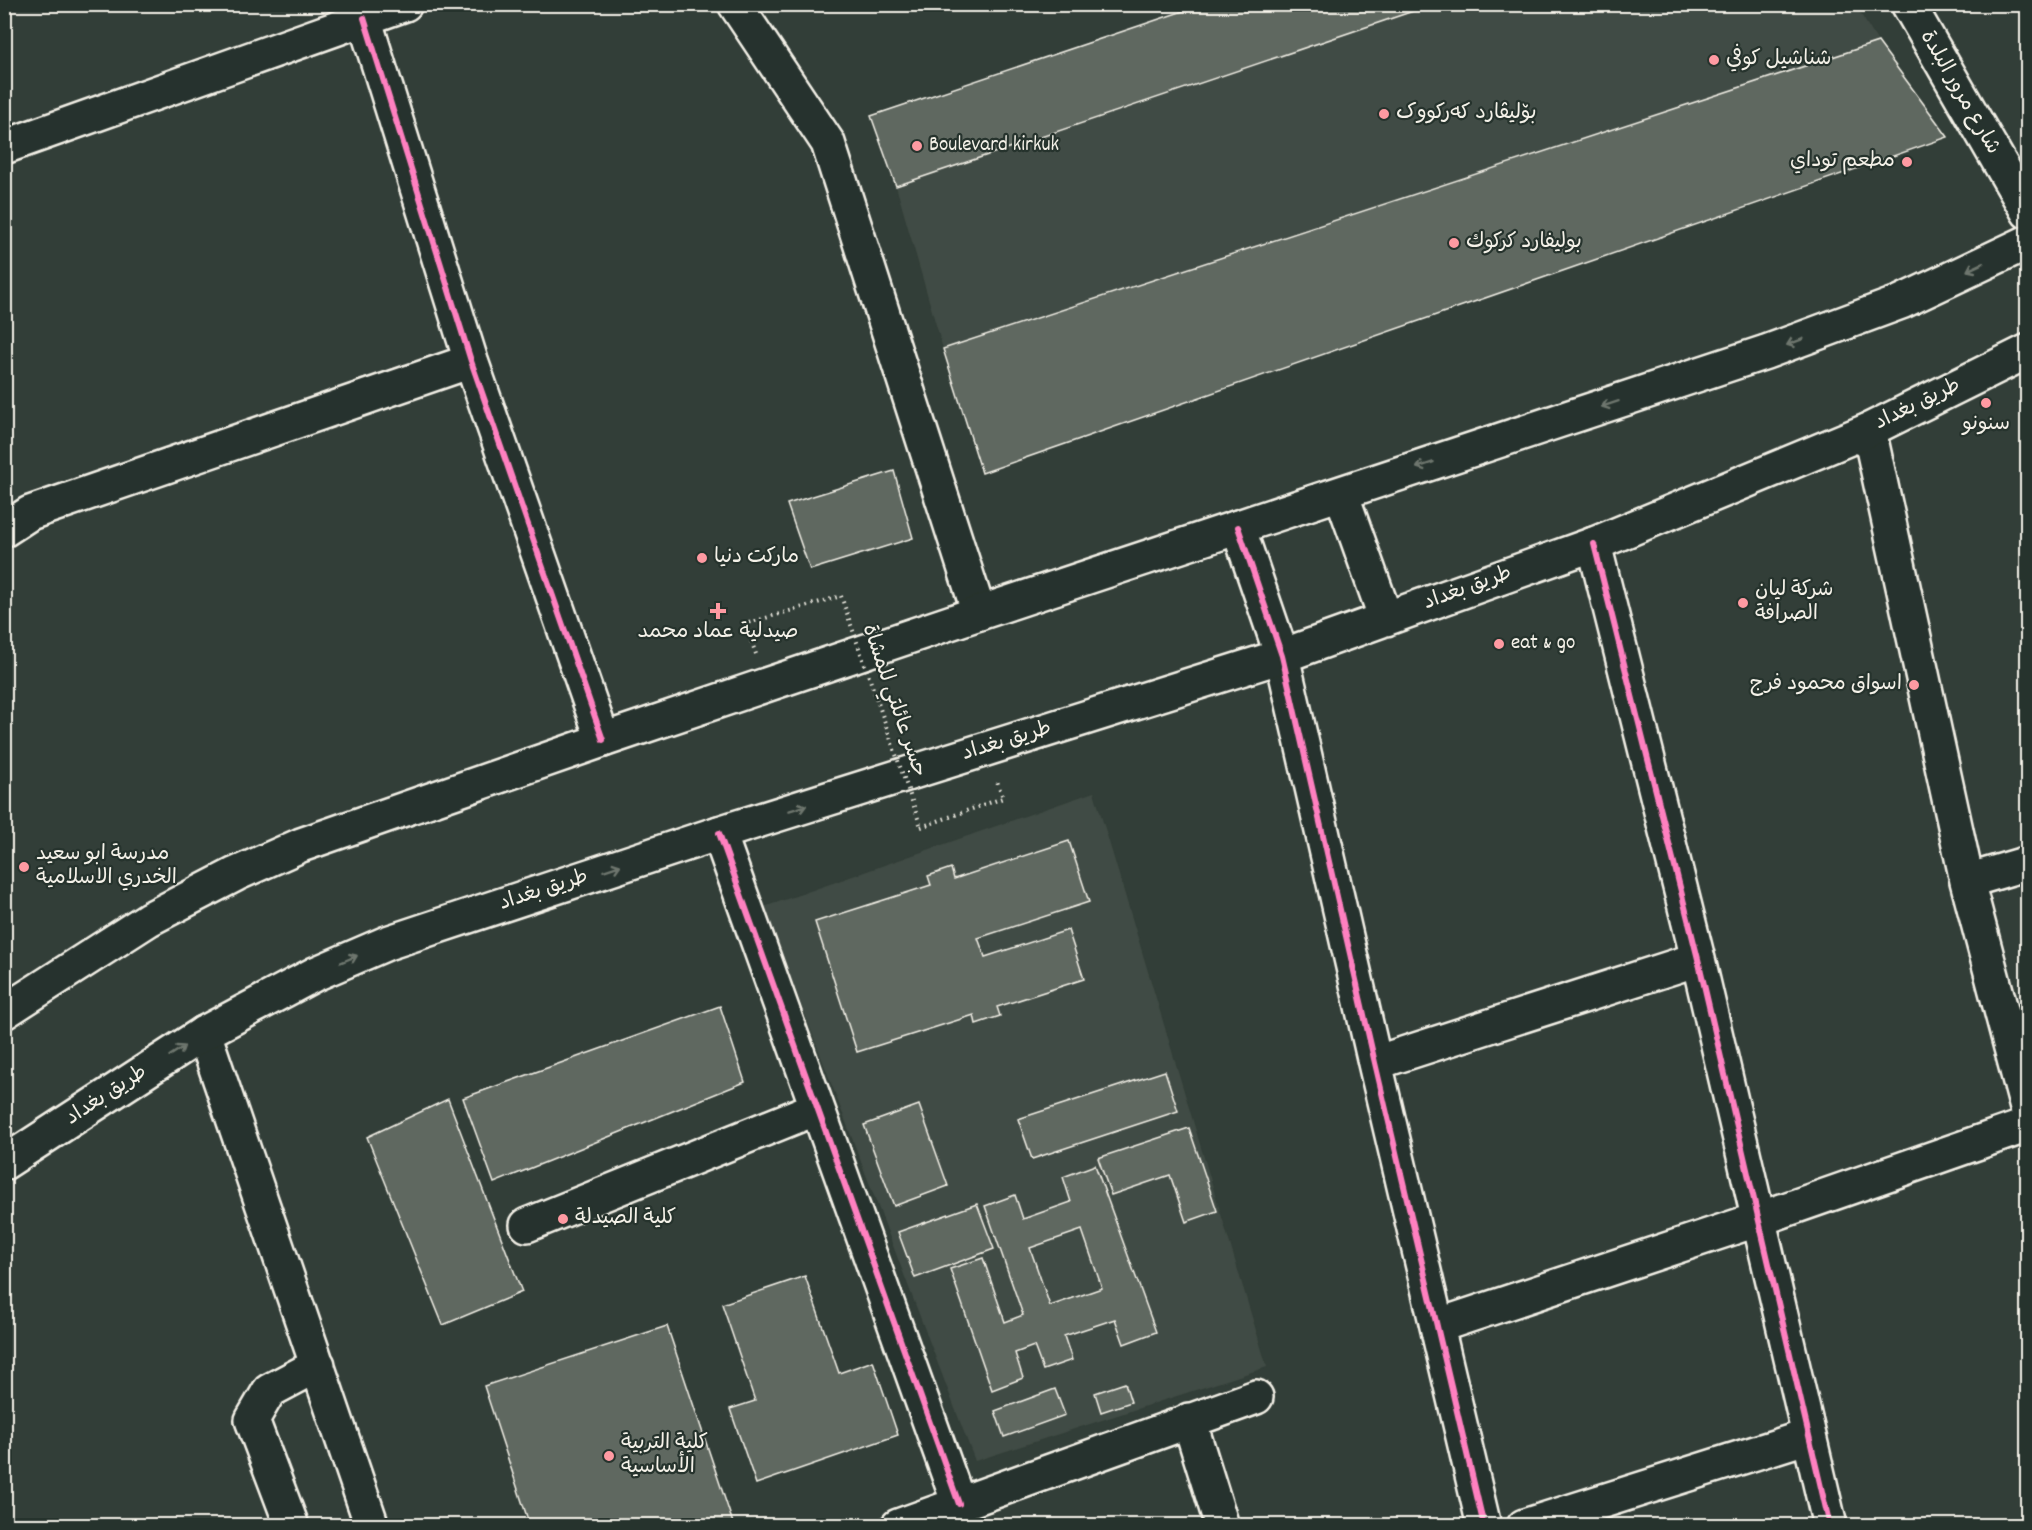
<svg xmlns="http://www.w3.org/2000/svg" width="2032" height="1530" font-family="Dekko,'Playpen Sans Arabic',sans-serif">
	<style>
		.built { fill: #404b44 }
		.building { fill: #5f6861; stroke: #f4f1e8; stroke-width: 1.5; fill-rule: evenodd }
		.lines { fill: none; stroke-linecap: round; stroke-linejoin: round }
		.minor-casing { stroke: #f4f1e8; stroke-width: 38 }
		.major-casing { stroke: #f4f1e8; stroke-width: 38 }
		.path { stroke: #f4f1e8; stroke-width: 4; stroke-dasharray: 1.5 4.5; stroke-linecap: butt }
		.minor { stroke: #26332d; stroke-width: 33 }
		.major { stroke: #26332d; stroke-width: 33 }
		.path-bridge { stroke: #f4f1e8; stroke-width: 4; stroke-dasharray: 1.5 4.5; stroke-linecap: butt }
		.cycleway-casing { stroke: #26332d; stroke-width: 10 }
		.cycleway { stroke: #ff80c0; stroke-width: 6 }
		.oneway { stroke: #6e766e }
		.poi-dot { fill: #ff9aa2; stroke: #26332d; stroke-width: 2 }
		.labels { text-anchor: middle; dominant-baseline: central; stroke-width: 4.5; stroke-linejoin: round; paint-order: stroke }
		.poi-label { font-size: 21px; fill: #f4f1e8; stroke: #26332d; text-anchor: start }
		.street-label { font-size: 21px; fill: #f4f1e8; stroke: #26332d }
	</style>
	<rect width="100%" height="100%" fill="#323e38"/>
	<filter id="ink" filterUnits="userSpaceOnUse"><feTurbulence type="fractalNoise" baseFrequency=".0167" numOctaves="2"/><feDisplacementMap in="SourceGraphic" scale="12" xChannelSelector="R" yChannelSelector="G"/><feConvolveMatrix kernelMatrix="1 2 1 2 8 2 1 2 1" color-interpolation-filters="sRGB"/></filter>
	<g filter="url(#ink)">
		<path class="built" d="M 1434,4 L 1855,5 L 1878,42 L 943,349 L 896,186 Z
			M 1094,792 L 1267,1367 L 975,1461 L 764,907 Z"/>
		<path class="building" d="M 1204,4 L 1434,4 L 896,186 L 871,116 Z
			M 1878,42 L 1948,137 L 982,473 L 943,349 Z
			M 894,471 L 913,538 L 810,570 L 787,504 Z
			M 1069,841 L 1089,902 L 978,938 L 985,957 L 1068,930 L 1084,979 L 997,1007 L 1000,1016 L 976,1024 L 974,1015 L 857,1052 L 815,922 L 931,885 L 928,876 L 951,868 L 954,879 Z
			M 720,1006 L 745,1082 L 494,1183 L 463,1098 Z
			M 1165,1071 L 1178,1111 L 1032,1159 L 1018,1119 Z
			M 448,1099 L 522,1292 L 443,1325 L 367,1137 Z
			M 919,1105 L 948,1186 L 894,1206 L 864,1125 Z
			M 1189,1128 L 1217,1211 L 1186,1222 L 1170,1175 L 1111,1195 L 1098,1158 Z
			M 1095,1165 L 1156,1332 L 1124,1344 L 1115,1319 L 1064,1336 L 1072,1360 L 1043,1370 L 1034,1346 L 1015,1353 L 1023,1378 L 992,1390 L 950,1269 L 983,1258 L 1005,1322 L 1023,1315 L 985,1206 L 1015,1195 L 1023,1219 L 1071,1202 L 1063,1177 ZM 1082,1230 L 1102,1288 L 1050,1306 L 1030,1248 Z
			M 977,1204 L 994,1249 L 915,1278 L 898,1232 Z
			M 805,1276 L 839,1373 L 873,1361 L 898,1435 L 756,1484 L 730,1409 L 755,1401 L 722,1304 Z
			M 667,1326 L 734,1526 L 530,1526 L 484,1386 Z
			M 1125,1383 L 1131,1402 L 1101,1412 L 1095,1393 Z
			M 1055,1389 L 1065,1415 L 1004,1437 L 995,1411 Z"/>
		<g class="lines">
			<g class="minor-casing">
				<path id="minor" d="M 735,4 L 828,143 L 979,613
					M 364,18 L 471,361 L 603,740
					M 4,147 L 405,4
					M 1869,430 L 1967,881 L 2028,1112
					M 1238,527 L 1282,656 L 1375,1063 L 1484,1526
					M 4,530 L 30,513 L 471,361
					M 1594,544 L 1698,959 L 1830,1526
					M 719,833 L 959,1504
					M 1967,881 L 2028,863
					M 204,1033 L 372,1526
					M 1375,1063 L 1698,959
					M 527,1225 L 817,1108
					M 1437,1326 L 1759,1219 L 2028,1125
					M 1189,1420 L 1222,1526
					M 292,1526 L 252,1420 L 269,1391 L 318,1365
					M 898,1526 L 1256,1397
					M 1524,1526 L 1809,1436"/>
			</g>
			<g class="major-casing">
				<path id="major" d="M 1908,4 L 2028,212
					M 1341,493 L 1386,619
					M 4,1012 L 149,919 L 236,874 L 301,845 L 603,740 L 979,613 L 1766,352 L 1901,302 L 2028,242
					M 4,1163 L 204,1033 L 315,974 L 387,943 L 719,833 L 1282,656 L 1594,544 L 1869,430 L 2028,351"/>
			</g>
			<path class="path" d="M 756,654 L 745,624 L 841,596
				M 921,827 L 1003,798 L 997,781"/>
			<use href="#minor" class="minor"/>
			<use href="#major" class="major"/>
			<path class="path-bridge" d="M 841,596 L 921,827"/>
			<g class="cycleway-casing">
				<path id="cycleway" d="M 364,18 L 471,361 L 603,740
					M 1238,527 L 1282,656 L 1375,1063 L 1484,1526
					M 1594,544 L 1698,959 L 1830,1526
					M 719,833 L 959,1504"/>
			</g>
			<use href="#cycleway" class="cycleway"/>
		</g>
		<defs><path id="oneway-shaft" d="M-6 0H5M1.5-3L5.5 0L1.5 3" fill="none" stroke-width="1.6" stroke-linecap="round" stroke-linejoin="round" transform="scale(1.5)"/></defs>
		<g class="oneway">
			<use href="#oneway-shaft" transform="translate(1975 267) rotate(155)"/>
			<use href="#oneway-shaft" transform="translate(1795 342) rotate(159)"/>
			<use href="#oneway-shaft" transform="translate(1610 404) rotate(162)"/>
			<use href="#oneway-shaft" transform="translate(1425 465) rotate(162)"/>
			<use href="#oneway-shaft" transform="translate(798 808) rotate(-17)"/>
			<use href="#oneway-shaft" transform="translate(612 868) rotate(-18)"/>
			<use href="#oneway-shaft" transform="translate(349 959) rotate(-23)"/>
			<use href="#oneway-shaft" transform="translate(177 1051) rotate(-33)"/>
		</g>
	</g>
	<g class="poi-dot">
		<circle cx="1714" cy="60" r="6"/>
		<circle cx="1384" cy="114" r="6"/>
		<circle cx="917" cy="146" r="6"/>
		<circle cx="1907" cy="162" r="6"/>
		<circle cx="1454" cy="243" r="6"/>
		<circle cx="1986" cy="403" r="6"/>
		<circle cx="702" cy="558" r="6"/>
		<circle cx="1743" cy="603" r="6"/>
		<path d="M715 602h6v6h6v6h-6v6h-6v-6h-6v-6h6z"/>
		<circle cx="1499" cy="644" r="6"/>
		<circle cx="1914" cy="685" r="6"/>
		<circle cx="24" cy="867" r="6"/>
		<circle cx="563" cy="1219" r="6"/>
		<circle cx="609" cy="1456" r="6"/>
	</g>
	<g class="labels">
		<g class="poi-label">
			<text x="1726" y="60">شناشيل كوفي</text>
			<text x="1396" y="114">بۆلیڤارد کەرکووک</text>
			<text x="929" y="146">Boulevard kirkuk</text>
			<text x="1895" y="162" text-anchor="end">مطعم توداي</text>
			<text x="1466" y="243">بوليفارد كركوك</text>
			<text x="1986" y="425" text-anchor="middle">سنونو</text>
			<text x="714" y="558">ماركت دنيا</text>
			<text x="1755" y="591">شركة ليان<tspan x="1755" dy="24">الصرافة</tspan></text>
			<text x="718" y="633" text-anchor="middle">صيدلية عماد محمد</text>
			<text x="1511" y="644">eat &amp; go</text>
			<text x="1902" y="685" text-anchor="end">اسواق محمود فرج</text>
			<text x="36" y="855">مدرسة ابو سعيد<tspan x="36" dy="24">الخدري الاسلامية</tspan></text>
			<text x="575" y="1219">كلية الصيدلة</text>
			<text x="621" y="1444">كلية التربية<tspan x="621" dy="24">الأساسية</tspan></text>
		</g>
		<g class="street-label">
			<text transform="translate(1959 93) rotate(60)">شارع مرور البلدة</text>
			<text transform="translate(1918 405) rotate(-26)">طريق بغداد</text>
			<text transform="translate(1468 589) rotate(-20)">طريق بغداد</text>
			<text transform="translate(893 701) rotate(71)">جسر عائلتي للمشاة</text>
			<text transform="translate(1007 742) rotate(-17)">طريق بغداد</text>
			<text transform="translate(544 891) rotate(-18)">طريق بغداد</text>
			<text transform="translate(107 1096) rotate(-33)">طريق بغداد</text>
		</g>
	</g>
	<rect width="2032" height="1530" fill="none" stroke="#26332d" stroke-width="24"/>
	<rect x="12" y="12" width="2008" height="1506" fill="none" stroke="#f4f1e8" stroke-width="2" filter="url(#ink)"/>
</svg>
